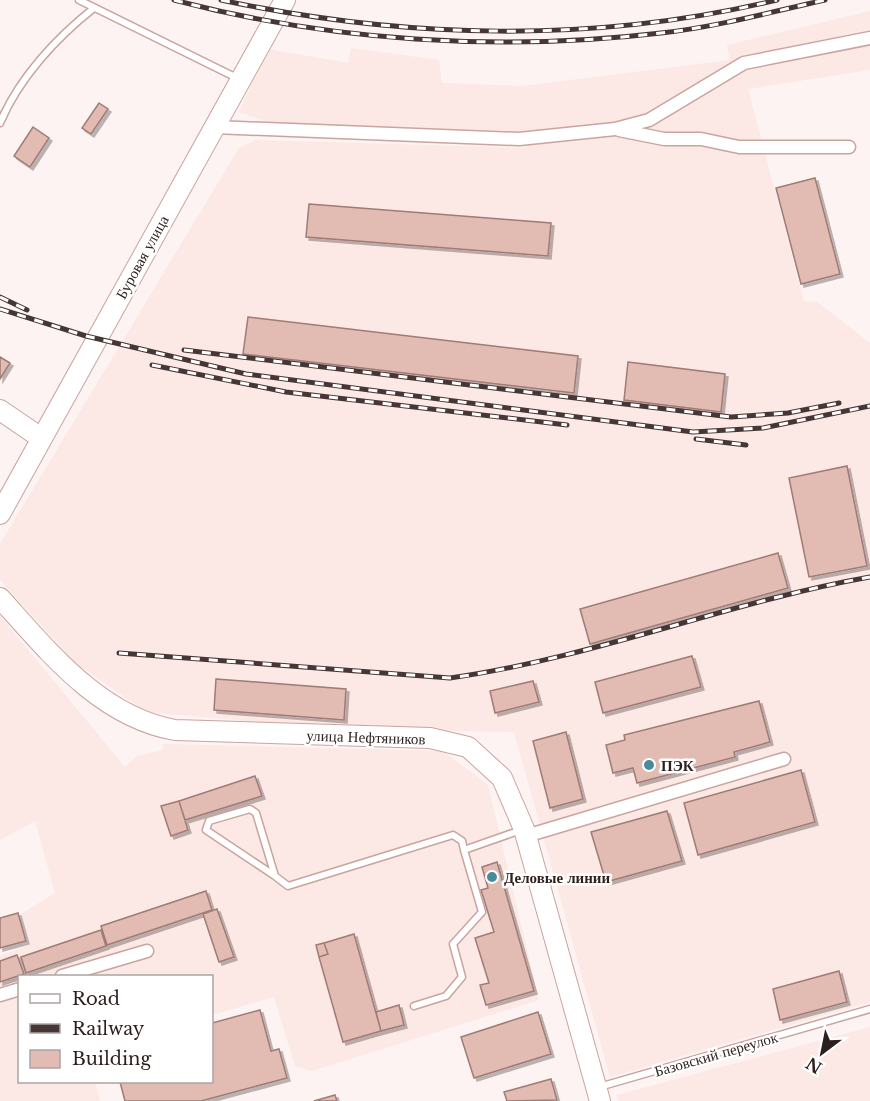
<svg xmlns="http://www.w3.org/2000/svg" width="870" height="1101" font-family="'Libre Baskerville',serif">
	<style>
		.built { fill: #fce8e4 }
		.building { fill: #e2bbb3; stroke: #9f7b74; stroke-width: 1.5; filter: url(#shadow) }
		.lines { fill: none; stroke-linecap: round; stroke-linejoin: round }
		.service-casing { stroke: #caa49e; stroke-width: 9 }
		.minor-casing { stroke: #caa49e; stroke-width: 15 }
		.primary-casing { stroke: #caa49e; stroke-width: 22 }
		.service { stroke: #fff; stroke-width: 6 }
		.minor { stroke: #fff; stroke-width: 12 }
		.primary { stroke: #fff; stroke-width: 20 }
		.rail-casing { stroke: #463735; stroke-width: 5 }
		.rail { stroke: #fff; stroke-width: 3; stroke-dasharray: 9; stroke-linecap: butt }
		.poi-dot { fill: #488b9b; stroke: #fff; stroke-width: 2 }
		.labels { text-anchor: middle; dominant-baseline: central; stroke-width: 5; stroke-linejoin: round; paint-order: stroke }
		.street-label { font-size: 15px; fill: #2e1f1d; stroke: #fff }
		.poi-label { font-size: 15px; font-weight: bold; fill: #2e1f1d; stroke: #fff; text-anchor: start }
	</style>
	<defs>
		<filter id="shadow"><feDropShadow dx="3" dy="3" stdDeviation="0" flood-color="#0004"/></filter>
	</defs>
	<rect width="100%" height="100%" fill="#fcf3f2"/>
	<path class="built" d="M 870,11 L 870,70 L 748,89 L 804,301 L 817,302 L 870,343 L 870,1002 L 610,1077 L 514,732 L 337,729 L 146,712 L 76,663 L 0,580 L 0,544 L 239,148 L 256,140 L 525,148 L 519,131 L 271,123 L 239,112 L 268,49 L 348,63 L 351,48 L 439,60 L 442,83 L 522,86 L 730,60 L 727,45 Z
		M 0,616 L 125,767 L 137,756 L 163,750 L 163,744 L 443,751 L 488,785 L 539,1000 L 312,1071 L 295,1066 L 274,997 L 212,1015 L 212,976 L 20,976 L 20,1082 L 95,1082 L 100,1101 L 0,1101 L 0,956 L 30,945 L 21,914 L 55,893 L 35,821 L 0,840 Z
		M 870,1027 L 870,1101 L 619,1101 L 617,1095 Z"/>
	<path class="building" d="M 99,103 L 108,109 L 91,134 L 82,128 Z
		M 33,127 L 49,138 L 30,167 L 14,156 Z
		M 815,178 L 840,274 L 801,284 L 776,188 Z
		M 309,204 L 551,223 L 548,256 L 306,237 Z
		M 248,317 L 578,356 L 574,393 L 243,354 Z
		M 0,357 L 10,363 L 0,379 Z
		M 628,362 L 725,374 L 721,412 L 624,400 Z
		M 847,466 L 867,566 L 809,577 L 789,478 Z
		M 778,553 L 788,588 L 590,644 L 580,609 Z
		M 692,656 L 701,687 L 603,713 L 595,682 Z
		M 216,679 L 346,689 L 344,720 L 214,710 Z
		M 533,681 L 539,702 L 495,713 L 490,691 Z
		M 759,701 L 770,742 L 734,752 L 735,757 L 637,783 L 633,768 L 613,773 L 606,745 L 625,740 L 624,735 Z
		M 566,732 L 583,799 L 550,808 L 533,741 Z
		M 801,770 L 815,822 L 698,855 L 684,803 Z
		M 255,776 L 262,796 L 185,820 L 179,801 Z
		M 179,801 L 188,830 L 171,836 L 161,806 Z
		M 667,811 L 682,861 L 606,882 L 591,832 Z
		M 497,862 L 534,991 L 486,1005 L 480,985 L 489,983 L 475,938 L 494,932 L 481,890 L 488,888 L 482,867 Z
		M 206,891 L 212,910 L 107,945 L 101,926 Z
		M 217,909 L 234,957 L 219,962 L 203,914 Z
		M 18,913 L 26,941 L 0,948 L 0,918 Z
		M 101,930 L 106,946 L 26,973 L 21,957 Z
		M 354,934 L 381,1031 L 343,1042 L 319,957 L 328,954 L 324,943 Z
		M 324,943 L 328,954 L 319,957 L 316,945 Z
		M 17,955 L 24,974 L 0,982 L 0,961 Z
		M 839,971 L 847,1002 L 780,1020 L 773,989 Z
		M 399,1005 L 404,1025 L 381,1031 L 376,1012 Z
		M 260,1010 L 271,1051 L 279,1049 L 287,1078 L 201,1101 L 125,1101 L 120,1082 L 212,1082 L 212,1023 Z
		M 538,1012 L 551,1054 L 474,1078 L 461,1037 Z
		M 551,1079 L 557,1100 L 507,1101 L 504,1092 Z
		M 335,1095 L 337,1101 L 314,1101 Z"/>
	<g class="lines">
		<g class="service-casing">
			<path id="service" d="M 79,0 L 239,79
				M 0,123 C 19,78 56,38 94,8
				M 275,876 L 206,830 L 209,821 L 250,809 L 256,813 L 275,876 L 288,886 L 453,835 L 462,841 L 464,850
				M 414,1006 L 446,996 L 462,977 L 453,944 L 482,912 L 464,850 L 521,830
				M 599,1087 L 870,1009"/>
		</g>
		<g class="minor-casing">
			<path id="minor" d="M 214,127 L 519,139 L 615,129 L 649,120 L 744,63 L 870,38
				M 619,130 L 664,139 L 701,139 L 739,147 L 849,147
				M 526,836 L 784,759
				M 62,976 L 147,951
				M 0,995 L 20,989"/>
		</g>
		<g class="primary-casing">
			<path id="primary" d="M 0,410 L 41,438
				M 0,514 L 285,0
				M 0,598 C 49,652 100,717 175,730 L 430,738 L 468,747 L 502,778 L 524,829 L 600,1101"/>
		</g>
		<use href="#service" class="service"/>
		<use href="#minor" class="minor"/>
		<use href="#primary" class="primary"/>
		<g class="rail-casing">
			<path id="rail" d="M 174,0 C 330,41 500,52 661,33 C 716,27 771,12 825,0
				M 221,0 C 404,39 594,44 777,0
				M 0,297 L 27,310
				M 0,309 L 86,336 L 246,374 L 693,432 L 763,428 L 870,406
				M 184,350 L 731,417 L 788,413 L 839,403
				M 152,365 L 286,392 L 567,425
				M 696,439 L 746,445
				M 119,653 L 450,678 C 593,658 728,602 870,577"/>
		</g>
		<use href="#rail" class="rail"/>
	</g>
	<g class="poi-dot">
		<circle cx="649" cy="765" r="6"/>
		<circle cx="492" cy="877" r="6"/>
	</g>
	<g class="labels">
		<g class="street-label">
			<text transform="translate(142 257) rotate(-61)">Буровая улица</text>
			<text transform="translate(366 737) rotate(2)">улица Нефтяников</text>
			<text transform="translate(716 1054) rotate(-16)">Базовский переулок</text>
		</g>
		<g class="poi-label">
			<text x="661" y="765">ПЭК</text>
			<text x="504" y="877">Деловые линии</text>
		</g>
	</g>
	<rect x="18" y="975" width="195" height="108" fill="#ffffff" stroke="#aba5a5" stroke-width="1.5"/>
	<rect x="30" y="994" width="30" height="9" fill="#ffffff" stroke="#aba5a5" stroke-width="1.5"/>
	<text x="72" y="1005" font-size="18" fill="#2e1f1d">Road</text>
	<rect x="30" y="1024" width="30" height="9" fill="#463735" stroke="#aba5a5" stroke-width="1.5"/>
	<text x="72" y="1035" font-size="18" fill="#2e1f1d">Railway</text>
	<rect x="30" y="1050" width="30" height="18" fill="#e2bbb3" stroke="#aba5a5" stroke-width="1.5"/>
	<text x="72" y="1065" font-size="18" fill="#2e1f1d">Building</text>
	<g transform="translate(822 1053) rotate(212)" stroke="#ffffff" stroke-width="4.5" paint-order="stroke">
	<path d="M0-4.5L10 22L0 15L-10 22Z" fill="#2e1f1d"/>
	<text y="-9" font-size="16" font-weight="bold" text-anchor="middle" fill="#2e1f1d">N</text>
	</g>
</svg>
